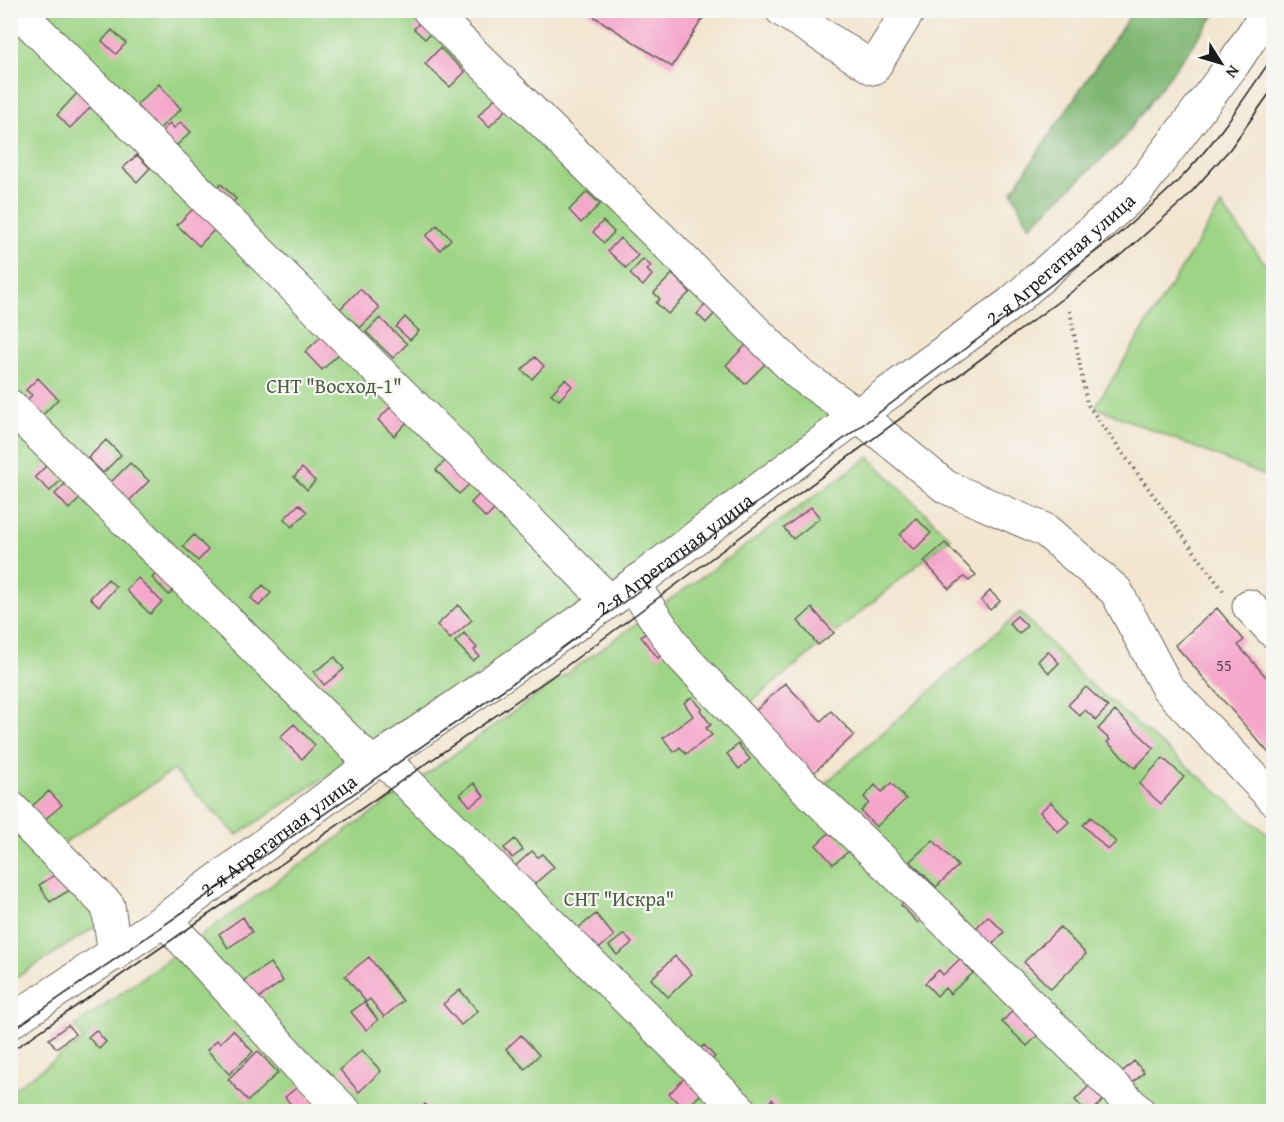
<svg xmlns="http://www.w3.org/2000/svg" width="1284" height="1122" font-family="'Gentium Book Plus',serif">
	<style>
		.green { fill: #9ed485; stroke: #5d7850; stroke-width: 1.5 }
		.forest { fill: #7eb672; stroke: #4d6947; stroke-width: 1.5 }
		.building { fill: #f5a7cb }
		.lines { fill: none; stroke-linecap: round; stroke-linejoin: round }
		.minor-casing { stroke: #67625b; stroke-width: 35 }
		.path { stroke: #67625b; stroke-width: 4; stroke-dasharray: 1.5 4.5; stroke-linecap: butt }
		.minor { stroke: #fff; stroke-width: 33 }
		.tram { stroke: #1c1c1c; stroke-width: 1.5 }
		.labels { text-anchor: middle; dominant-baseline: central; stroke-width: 4.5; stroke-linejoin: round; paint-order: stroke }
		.number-label { font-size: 16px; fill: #523f48 }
		.street-label { font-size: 20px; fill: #1c1c1c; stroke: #f6f6f2 }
		.park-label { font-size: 20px; fill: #4a5c41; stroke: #f6f6f2 }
	</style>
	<rect width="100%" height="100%" fill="#f6f6f2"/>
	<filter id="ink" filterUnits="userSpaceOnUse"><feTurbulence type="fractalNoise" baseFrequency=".0167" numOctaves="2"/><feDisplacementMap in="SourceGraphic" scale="12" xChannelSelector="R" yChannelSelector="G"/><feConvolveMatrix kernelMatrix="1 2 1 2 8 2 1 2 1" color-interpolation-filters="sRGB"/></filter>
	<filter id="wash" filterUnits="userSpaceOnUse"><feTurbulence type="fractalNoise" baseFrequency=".008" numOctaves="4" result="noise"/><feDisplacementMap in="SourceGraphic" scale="24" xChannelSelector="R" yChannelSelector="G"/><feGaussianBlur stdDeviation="1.35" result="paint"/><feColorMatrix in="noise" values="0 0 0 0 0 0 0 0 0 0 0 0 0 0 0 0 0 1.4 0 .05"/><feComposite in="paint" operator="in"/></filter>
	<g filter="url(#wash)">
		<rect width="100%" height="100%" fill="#f3e5cf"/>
		<path class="green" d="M 11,11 L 411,11 L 833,420 L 611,589 L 237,835 L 173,770 L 60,846 L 123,909 L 11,981 Z
			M 1221,205 L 1273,274 L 1273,479 L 1095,407 Z
			M 869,457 L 950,538 L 738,713 L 814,793 L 1020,612 L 1083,678 L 1273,839 L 1273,1111 L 11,1112 L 10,1094 L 15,1088 L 83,1040 L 75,1026 Z"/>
		<path class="forest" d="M 1133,11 L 1218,11 L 1121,141 L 1029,227 L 1012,191 Z"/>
		<g id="blocks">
			<path class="building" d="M 584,10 L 708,10 L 672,67 Z
				M 421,21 L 432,32 L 425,39 L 414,29 Z
				M 112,30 L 126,43 L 116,54 L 102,41 Z
				M 440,48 L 465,72 L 450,87 L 425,64 Z
				M 159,84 L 181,109 L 157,131 L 134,107 Z
				M 79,91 L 93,105 L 70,128 L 57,115 Z
				M 496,97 L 508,108 L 489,127 L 478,116 Z
				M 181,122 L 191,132 L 173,149 L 159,134 L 170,123 L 174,128 Z
				M 137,155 L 150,168 L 137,182 L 123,168 Z
				M 221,184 L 236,199 L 226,209 L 211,193 Z
				M 587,192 L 600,204 L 581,223 L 569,210 Z
				M 197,205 L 218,226 L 199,246 L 177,225 Z
				M 603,221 L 614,232 L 604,243 L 593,232 Z
				M 437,225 L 451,239 L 440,250 L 426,236 Z
				M 620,238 L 638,255 L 626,268 L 608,251 Z
				M 643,259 L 651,266 L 647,270 L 652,275 L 643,286 L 630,274 Z
				M 672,274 L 690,292 L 668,314 L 656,303 L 660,299 L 654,293 Z
				M 360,289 L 380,308 L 360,328 L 340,309 Z
				M 706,304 L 716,312 L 706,323 L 697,314 Z
				M 405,317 L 419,331 L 410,340 L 396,327 Z
				M 380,318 L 407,344 L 393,358 L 366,332 Z
				M 327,331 L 344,349 L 322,370 L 305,352 Z
				M 748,343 L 767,362 L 745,384 L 726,365 Z
				M 535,357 L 544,366 L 532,379 L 522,370 Z
				M 38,378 L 58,399 L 37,421 L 22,405 L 32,395 L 26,390 Z
				M 565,379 L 572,386 L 559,400 L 551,394 Z
				M 397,400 L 413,416 L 394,436 L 378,420 Z
				M 106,440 L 121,455 L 103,473 L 88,458 Z
				M 452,454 L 476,478 L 459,494 L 436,470 Z
				M 130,463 L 149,481 L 129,501 L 110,483 Z
				M 48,464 L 62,479 L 50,491 L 35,477 Z
				M 302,468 L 315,481 L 307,490 L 294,477 Z
				M 67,482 L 82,497 L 69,509 L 55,494 Z
				M 485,488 L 501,503 L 486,518 L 471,503 Z
				M 299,504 L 307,512 L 292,527 L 284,519 Z
				M 811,507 L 820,518 L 793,539 L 784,528 Z
				M 916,518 L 931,533 L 914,550 L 900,535 Z
				M 194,535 L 208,550 L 198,561 L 183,546 Z
				M 945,543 L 976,575 L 969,581 L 964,577 L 949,589 L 924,561 Z
				M 160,569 L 177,587 L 169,595 L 152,578 Z
				M 138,578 L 162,602 L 150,614 L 126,590 Z
				M 108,579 L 116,587 L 99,606 L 90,598 Z
				M 263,585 L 271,593 L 259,606 L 251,598 Z
				M 990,591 L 1000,601 L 990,610 L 981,600 Z
				M 458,605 L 472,620 L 450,639 L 437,625 Z
				M 812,608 L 834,633 L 818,645 L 798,621 Z
				M 1217,608 L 1244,640 L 1238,645 L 1274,686 L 1274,759 L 1175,645 Z
				M 1017,616 L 1027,626 L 1019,634 L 1009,623 Z
				M 652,629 L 668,650 L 658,658 L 641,637 Z
				M 464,633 L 477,648 L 474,650 L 479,656 L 473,661 L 455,642 Z
				M 1048,651 L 1059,663 L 1049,673 L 1038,661 Z
				M 335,657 L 344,669 L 324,685 L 314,672 Z
				M 785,683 L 821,721 L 831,711 L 854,735 L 807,779 L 749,717 Z
				M 1086,687 L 1108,707 L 1096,720 L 1085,710 L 1080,716 L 1068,705 Z
				M 692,697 L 702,709 L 700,710 L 711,725 L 706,728 L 712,735 L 686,754 L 680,747 L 674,752 L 663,738 L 693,716 L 684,703 Z
				M 1115,711 L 1154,748 L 1135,768 L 1107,742 L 1110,740 L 1098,729 Z
				M 294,724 L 315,745 L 302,759 L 280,737 Z
				M 738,744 L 750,759 L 739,769 L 727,754 Z
				M 1163,758 L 1184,777 L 1161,804 L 1139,784 Z
				M 474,783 L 484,796 L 470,806 L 460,794 Z
				M 891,783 L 906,799 L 876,827 L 861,811 L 869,803 L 864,797 L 875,785 L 882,792 Z
				M 49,791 L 62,805 L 44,820 L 32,806 Z
				M 1051,802 L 1069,822 L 1058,832 L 1040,812 Z
				M 1091,817 L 1116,842 L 1108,850 L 1083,825 Z
				M 832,830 L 850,850 L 833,864 L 816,845 Z
				M 515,839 L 523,850 L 512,858 L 504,848 Z
				M 933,840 L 958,866 L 936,887 L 910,861 Z
				M 532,851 L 538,857 L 542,854 L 554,867 L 531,887 L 513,868 Z
				M 60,872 L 70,890 L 50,902 L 39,885 Z
				M 909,898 L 926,915 L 918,923 L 901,905 Z
				M 596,914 L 614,936 L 595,952 L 577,929 Z
				M 988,916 L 1004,932 L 989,948 L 973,931 Z
				M 243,917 L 252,932 L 228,948 L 219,934 Z
				M 1060,927 L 1086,954 L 1051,989 L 1024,962 Z
				M 624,934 L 632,943 L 617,955 L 609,946 Z
				M 675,956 L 692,974 L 668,997 L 651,979 Z
				M 369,957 L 403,1001 L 384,1017 L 370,999 L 366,1002 L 345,976 Z
				M 960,959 L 973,973 L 950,994 L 945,988 L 937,996 L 925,983 L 939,970 L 943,975 Z
				M 270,963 L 283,981 L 256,1000 L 243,981 Z
				M 460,990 L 478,1011 L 461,1025 L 443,1004 Z
				M 364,1002 L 378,1020 L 366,1030 L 351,1012 Z
				M 1014,1009 L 1039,1034 L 1027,1046 L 1002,1022 Z
				M 68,1025 L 75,1034 L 56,1048 L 49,1039 Z
				M 96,1030 L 106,1042 L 99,1049 L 88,1037 Z
				M 233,1030 L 253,1052 L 229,1074 L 207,1050 L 217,1040 L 220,1043 Z
				M 521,1035 L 539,1055 L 525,1069 L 506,1049 Z
				M 704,1045 L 715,1057 L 705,1067 L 694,1055 Z
				M 362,1050 L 381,1071 L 359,1092 L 340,1070 Z
				M 258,1051 L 278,1073 L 248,1101 L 228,1079 Z
				M 1134,1061 L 1144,1072 L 1132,1084 L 1121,1073 Z
				M 689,1073 L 706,1089 L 685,1110 L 669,1094 Z
				M 1092,1083 L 1106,1097 L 1092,1112 L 1086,1112 L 1075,1100 Z
				M 300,1085 L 322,1112 L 297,1112 L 285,1097 Z
				M 772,1099 L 784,1112 L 759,1112 Z
				M 425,1104 L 433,1112 L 418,1112 Z"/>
		</g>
	</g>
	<g filter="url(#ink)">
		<use href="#blocks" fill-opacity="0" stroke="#67625b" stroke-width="1.5"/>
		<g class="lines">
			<g class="minor-casing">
				<g id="minor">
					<path d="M 17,10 L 609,601"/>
					<path d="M 429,10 L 799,374 L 858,415 L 946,487 L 1045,530 L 1116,591 L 1167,687 L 1274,799"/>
					<path d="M 782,10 L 873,68 L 909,10"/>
					<path d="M 10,406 L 372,764"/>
					<path d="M 633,585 L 679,653 L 805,787 L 927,903 L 1139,1112"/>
					<path d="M 1249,606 L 1274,632"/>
					<path d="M 382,758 L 742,1112"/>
					<path d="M 10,807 L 108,906 L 115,954"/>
					<path d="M 164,920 L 192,949 L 296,1063 L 345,1112"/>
					<path id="s1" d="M 10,1022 L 164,920 L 372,764 L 633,585 L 858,415 L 1010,304 L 1136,192 L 1234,63 L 1269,10"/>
				</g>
			</g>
			<path class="path" d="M 1070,311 L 1087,404 L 1223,591"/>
			<use href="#minor" class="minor"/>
			<path class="tram" d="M 10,1032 L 539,665 L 1114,238 C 1135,220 1156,202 1176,183 C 1214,145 1244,99 1274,55
				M 10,1052 L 550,678 L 1124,253 L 1186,198 L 1230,149 L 1274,87"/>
		</g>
	</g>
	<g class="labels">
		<g class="number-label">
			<text x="1224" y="665">55</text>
		</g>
		<g class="street-label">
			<text stroke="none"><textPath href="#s1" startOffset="1299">2-я Агрегатная улица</textPath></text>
			<text stroke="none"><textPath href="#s1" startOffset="813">2-я Агрегатная улица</textPath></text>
			<text stroke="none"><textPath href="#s1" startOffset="327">2-я Агрегатная улица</textPath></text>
		</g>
		<g class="park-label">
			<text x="334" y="385">СНТ "Восход-1"</text>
			<text x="619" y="898">СНТ "Искра"</text>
		</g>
	</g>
	<rect width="1284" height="1122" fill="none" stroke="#f6f6f2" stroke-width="36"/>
	<g transform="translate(1221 63) rotate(127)" stroke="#f6f6f2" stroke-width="4.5" paint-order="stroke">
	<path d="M0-4.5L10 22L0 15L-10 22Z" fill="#1c1c1c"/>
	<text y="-9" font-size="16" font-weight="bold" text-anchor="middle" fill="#1c1c1c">N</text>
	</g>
</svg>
